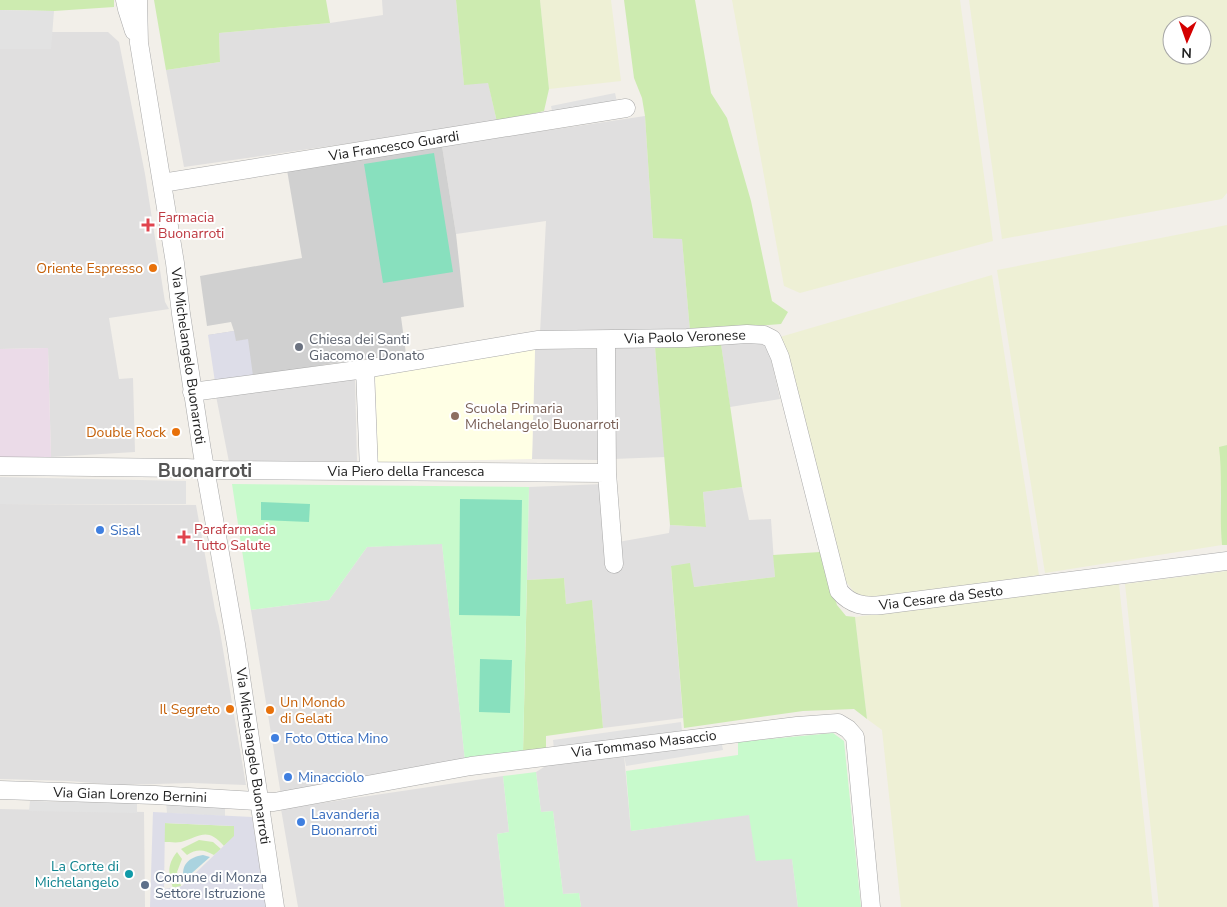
<svg xmlns="http://www.w3.org/2000/svg" width="1227" height="907" font-family="'Nunito Sans',sans-serif">
	<style>
		.residential { fill: #e0dfdf }
		.industrial { fill: #ebdbe8 }
		.education { fill: #ffffe5 }
		.religious { fill: #d0d0d0 }
		.farmland { fill: #eef0d5; fill-rule: evenodd }
		.grass { fill: #cdebb0 }
		.park { fill: #c8facc }
		.pitch { fill: #88e0be }
		.parking { fill: #e2e2e2 }
		.plaza { fill: #dddde8; fill-rule: evenodd }
		.water { fill: #aad3df }
		.lines { fill: none; stroke-linecap: round; stroke-linejoin: round }
		.minor-casing { stroke: #a9a9a9; stroke-width: 19 }
		.minor { stroke: #fff; stroke-width: 18 }
		.health-dot { fill: #e0444e; stroke: #fff; stroke-width: 2 }
		.food-dot { fill: #e8710a; stroke: #fff; stroke-width: 2 }
		.worship-dot { fill: #6b7280; stroke: #fff; stroke-width: 2 }
		.education-dot { fill: #8d6e63; stroke: #fff; stroke-width: 2 }
		.shop-dot { fill: #3f7fe0; stroke: #fff; stroke-width: 2 }
		.culture-dot { fill: #0f9aa8; stroke: #fff; stroke-width: 2 }
		.service-dot { fill: #5c6f8a; stroke: #fff; stroke-width: 2 }
		.labels { text-anchor: middle; dominant-baseline: central; stroke-width: 4; stroke-linejoin: round; paint-order: stroke }
		.street-label { font-size: 14px; fill: #222; stroke: #fff }
		.health-label { font-size: 14px; fill: #be3a42; stroke: #fff; text-anchor: start }
		.food-label { font-size: 14px; fill: #c56008; stroke: #fff; text-anchor: end }
		.worship-label { font-size: 14px; fill: #5b616d; stroke: #fff; text-anchor: start }
		.education-label { font-size: 14px; fill: #785e54; stroke: #fff; text-anchor: start }
		.shop-label { font-size: 14px; fill: #366cbe; stroke: #fff; text-anchor: start }
		.culture-label { font-size: 14px; fill: #0d838f; stroke: #fff; text-anchor: end }
		.service-label { font-size: 14px; fill: #4e5e75; stroke: #fff; text-anchor: start }
		.district-label { font-size: 19px; font-weight: bold; fill: #555; stroke: #fff }
	</style>
	<rect width="100%" height="100%" fill="#f2efe9"/>
	<path class="residential" d="M 382,0 L 456,0 L 464,84 L 488,82 L 497,122 L 184,167 L 166,70 L 220,62 L 219,33 L 330,23 L 383,15 Z
		M 52,32 L 108,32 L 119,42 L 145,174 L 165,302 L 169,309 L 109,318 L 119,379 L 133,378 L 135,452 L 51,457 L 48,348 L 0,349 L 0,49 L 50,49 Z
		M 645,116 L 653,238 L 682,238 L 690,331 L 540,333 L 546,221 L 456,234 L 442,146 Z
		M 762,342 L 768,345 L 780,399 L 730,407 L 721,344 Z
		M 610,347 L 655,347 L 665,457 L 613,459 Z
		M 535,349 L 599,349 L 598,460 L 532,459 Z
		M 355,378 L 357,461 L 229,462 L 216,396 Z
		M 603,484 L 607,544 L 669,533 L 670,525 L 706,527 L 703,492 L 742,487 L 749,520 L 771,519 L 775,577 L 694,587 L 671,567 L 683,718 L 603,728 L 592,601 L 566,604 L 564,578 L 527,580 L 529,487 Z
		M 0,504 L 196,505 L 215,610 L 219,626 L 246,785 L 192,783 L 118,785 L 69,781 L 0,779 Z
		M 442,543 L 465,761 L 281,795 L 251,610 L 329,600 L 367,547 Z
		M 624,755 L 631,831 L 749,814 L 792,858 L 798,907 L 581,907 L 579,893 L 563,894 L 553,811 L 541,812 L 536,772 L 549,764 Z
		M 503,776 L 509,832 L 497,834 L 505,907 L 298,907 L 281,809 Z
		M 0,809 L 144,812 L 145,907 L 0,907 Z"/>
	<path class="industrial" d="M 48,348 L 51,457 L 0,458 L 0,349 Z"/>
	<path class="education" d="M 535,349 L 532,459 L 378,462 L 375,373 Z"/>
	<path class="religious" d="M 442,146 L 456,234 L 464,307 L 401,317 L 406,354 L 328,364 L 263,375 L 253,376 L 208,335 L 234,331 L 231,322 L 207,326 L 200,276 L 302,258 L 287,170 Z"/>
	<path class="farmland" d="M 540,0 L 611,0 L 621,81 L 549,89 Z
		M 732,0 L 960,0 L 993,241 L 800,293 L 784,286 Z
		M 969,0 L 1227,0 L 1227,193 L 1222,199 L 1002,239 ZM 1172,25 L 1202,25 L 1202,55 L 1172,55 Z
		M 1227,225 L 1227,445 L 1220,448 L 1222,471 L 1220,497 L 1222,545 L 1045,573 L 997,270 Z
		M 992,275 L 1039,575 L 871,599 L 855,593 L 842,577 L 780,337 Z
		M 1227,571 L 1227,907 L 1159,907 L 1125,584 Z
		M 1119,584 L 1153,907 L 901,907 L 882,730 L 867,719 L 855,617 Z"/>
	<path class="grass" d="M 0,0 L 114,0 L 114,7 L 54,11 L 0,10 Z
		M 154,0 L 326,0 L 330,23 L 219,33 L 220,62 L 166,70 Z
		M 456,0 L 540,0 L 549,89 L 544,111 L 497,122 L 488,83 L 464,85 Z
		M 624,0 L 695,0 L 711,93 L 727,118 L 751,201 L 772,301 L 788,312 L 781,324 L 690,331 L 682,239 L 653,238 L 645,116 L 642,98 L 634,78 Z
		M 721,344 L 742,487 L 703,492 L 706,527 L 670,525 L 655,347 Z
		M 1227,445 L 1227,545 L 1222,545 C 1219,512 1223,480 1219,447 Z
		M 820,552 L 837,605 L 846,616 L 855,617 L 867,719 L 854,709 L 803,711 L 684,728 L 671,566 L 690,563 L 694,587 L 775,577 L 773,555 Z
		M 564,578 L 566,604 L 592,600 L 603,728 L 546,736 L 546,749 L 523,752 L 527,580 Z
		M 164,823 L 234,826 L 234,837 L 224,846 C 207,827 201,836 181,842 C 176,843 169,842 164,842 Z
		M 199,840 L 213,842 L 221,849 L 214,855 C 205,850 197,848 187,855 L 181,849 Z
		M 177,852 L 182,859 L 177,872 L 181,886 L 173,888 C 168,873 167,865 177,852 Z"/>
	<path class="park" d="M 232,484 L 529,487 L 523,752 L 465,761 L 442,544 L 367,547 L 329,600 L 251,610 Z
		M 833,733 L 844,741 L 861,907 L 798,907 L 792,859 L 756,861 L 749,815 L 631,831 L 626,771 L 738,755 L 738,742 Z
		M 536,772 L 541,812 L 553,811 L 563,894 L 579,893 L 581,907 L 505,907 L 497,834 L 509,832 L 503,776 Z"/>
	<path class="pitch" d="M 434,153 L 453,272 L 383,283 L 364,164 Z
		M 460,499 L 522,500 L 520,616 L 459,615 Z
		M 261,502 L 310,504 L 309,522 L 261,520 Z
		M 480,659 L 512,660 L 510,713 L 479,712 Z"/>
	<path class="parking" d="M 0,10 L 54,11 L 51,49 L 0,49 Z
		M 615,93 L 617,102 L 553,115 L 551,106 Z
		M 0,477 L 186,481 L 186,504 L 0,504 Z
		M 681,722 L 682,731 L 554,749 L 553,740 Z
		M 721,740 L 723,750 L 626,766 L 624,755 Z
		M 30,801 L 137,803 L 137,813 L 29,811 Z
		M 166,801 L 225,803 L 225,816 L 167,813 Z"/>
	<path class="plaza" d="M 234,331 L 236,341 L 248,339 L 253,376 L 215,382 L 208,335 Z
		M 153,812 L 252,817 L 266,907 L 150,907 ZM 165,823 L 234,826 L 234,836 L 182,886 L 164,889 Z"/>
	<path class="water" d="M 203,855 L 210,857 L 184,880 C 180,865 189,857 203,855 Z"/>
	<g class="lines">
		<g class="minor-casing">
			<path id="minor" d="M 125,0 L 127,9 L 134,31
				M 138,0 L 139,43 L 175,263 L 181,314 L 202,451 L 236,644 L 275,907
				M 162,183 L 626,108
				M 606,340 L 607,473 L 614,564
				M 365,369 L 369,471
				M 192,392 L 365,369 L 537,340 L 687,338 L 747,334 L 764,335 L 772,339 L 780,357 L 839,591 C 851,605 864,607 882,605 L 1227,561
				M 0,466 L 187,468 L 222,470 L 607,473
				M 0,790 L 155,795 L 274,802 L 471,766 L 797,726 L 838,723 L 848,729 L 855,737 L 871,907"/>
		</g>
		<use href="#minor" class="minor"/>
	</g>
	<g class="health-dot">
		<path d="M145.5 217.5h5v5h5v5h-5v5h-5v-5h-5v-5h5z"/>
		<path d="M181.5 529.5h5v5h5v5h-5v5h-5v-5h-5v-5h5z"/>
	</g>
	<g class="food-dot">
		<circle cx="153" cy="268" r="5"/>
		<circle cx="176" cy="432" r="5"/>
		<circle cx="230" cy="709" r="5"/>
		<circle cx="270" cy="710" r="5"/>
	</g>
	<circle class="worship-dot" cx="299" cy="347" r="5"/>
	<circle class="education-dot" cx="455" cy="416" r="5"/>
	<g class="shop-dot">
		<circle cx="100" cy="530" r="5"/>
		<circle cx="275" cy="738" r="5"/>
		<circle cx="288" cy="777" r="5"/>
		<circle cx="301" cy="822" r="5"/>
	</g>
	<circle class="culture-dot" cx="129" cy="874" r="5"/>
	<circle class="service-dot" cx="145" cy="885" r="5"/>
	<g class="labels">
		<g class="street-label">
			<text transform="translate(394 146) rotate(-9)">Via Francesco Guardi</text>
			<text transform="translate(685 337) rotate(-2)">Via Paolo Veronese</text>
			<text transform="translate(188 356) rotate(82)">Via Michelangelo Buonarroti</text>
			<text x="406" y="471">Via Piero della Francesca</text>
			<text transform="translate(941 598) rotate(-7)">Via Cesare da Sesto</text>
			<text transform="translate(644 744) rotate(-7)">Via Tommaso Masaccio</text>
			<text transform="translate(253 756) rotate(82)">Via Michelangelo Buonarroti</text>
			<text transform="translate(130 795) rotate(2)">Via Gian Lorenzo Bernini</text>
		</g>
		<g class="health-label">
			<text x="158" y="217">Farmacia<tspan x="158" dy="16">Buonarroti</tspan></text>
			<text x="194" y="529">Parafarmacia<tspan x="194" dy="16">Tutto Salute</tspan></text>
		</g>
		<g class="food-label">
			<text x="143" y="268">Oriente Espresso</text>
			<text x="166" y="432">Double Rock</text>
			<text x="280" y="702" text-anchor="start">Un Mondo<tspan x="280" dy="16">di Gelati</tspan></text>
			<text x="220" y="709">Il Segreto</text>
		</g>
		<g class="worship-label">
			<text x="309" y="339">Chiesa dei Santi<tspan x="309" dy="16">Giacomo e Donato</tspan></text>
		</g>
		<g class="education-label">
			<text x="465" y="408">Scuola Primaria<tspan x="465" dy="16">Michelangelo Buonarroti</tspan></text>
		</g>
		<g class="shop-label">
			<text x="110" y="530">Sisal</text>
			<text x="285" y="738">Foto Ottica Mino</text>
			<text x="298" y="777">Minacciolo</text>
			<text x="311" y="814">Lavanderia<tspan x="311" dy="16">Buonarroti</tspan></text>
		</g>
		<g class="culture-label">
			<text x="119" y="866">La Corte di<tspan x="119" dy="16">Michelangelo</tspan></text>
		</g>
		<g class="service-label">
			<text x="155" y="877">Comune di Monza<tspan x="155" dy="16">Settore Istruzione</tspan></text>
		</g>
		<g class="district-label">
			<text x="205" y="471">Buonarroti</text>
		</g>
	</g>
	<g transform="translate(1187 40) rotate(182)"><circle r="24" fill="#ffffff" stroke="#a7a7a7"/>
	<path d="M0-4L9 19L0 12L-9 19Z" fill="#d40000"/>
	<text y="-8" font-size="14" font-weight="bold" text-anchor="middle" fill="#222222">N</text>
	</g>
</svg>
